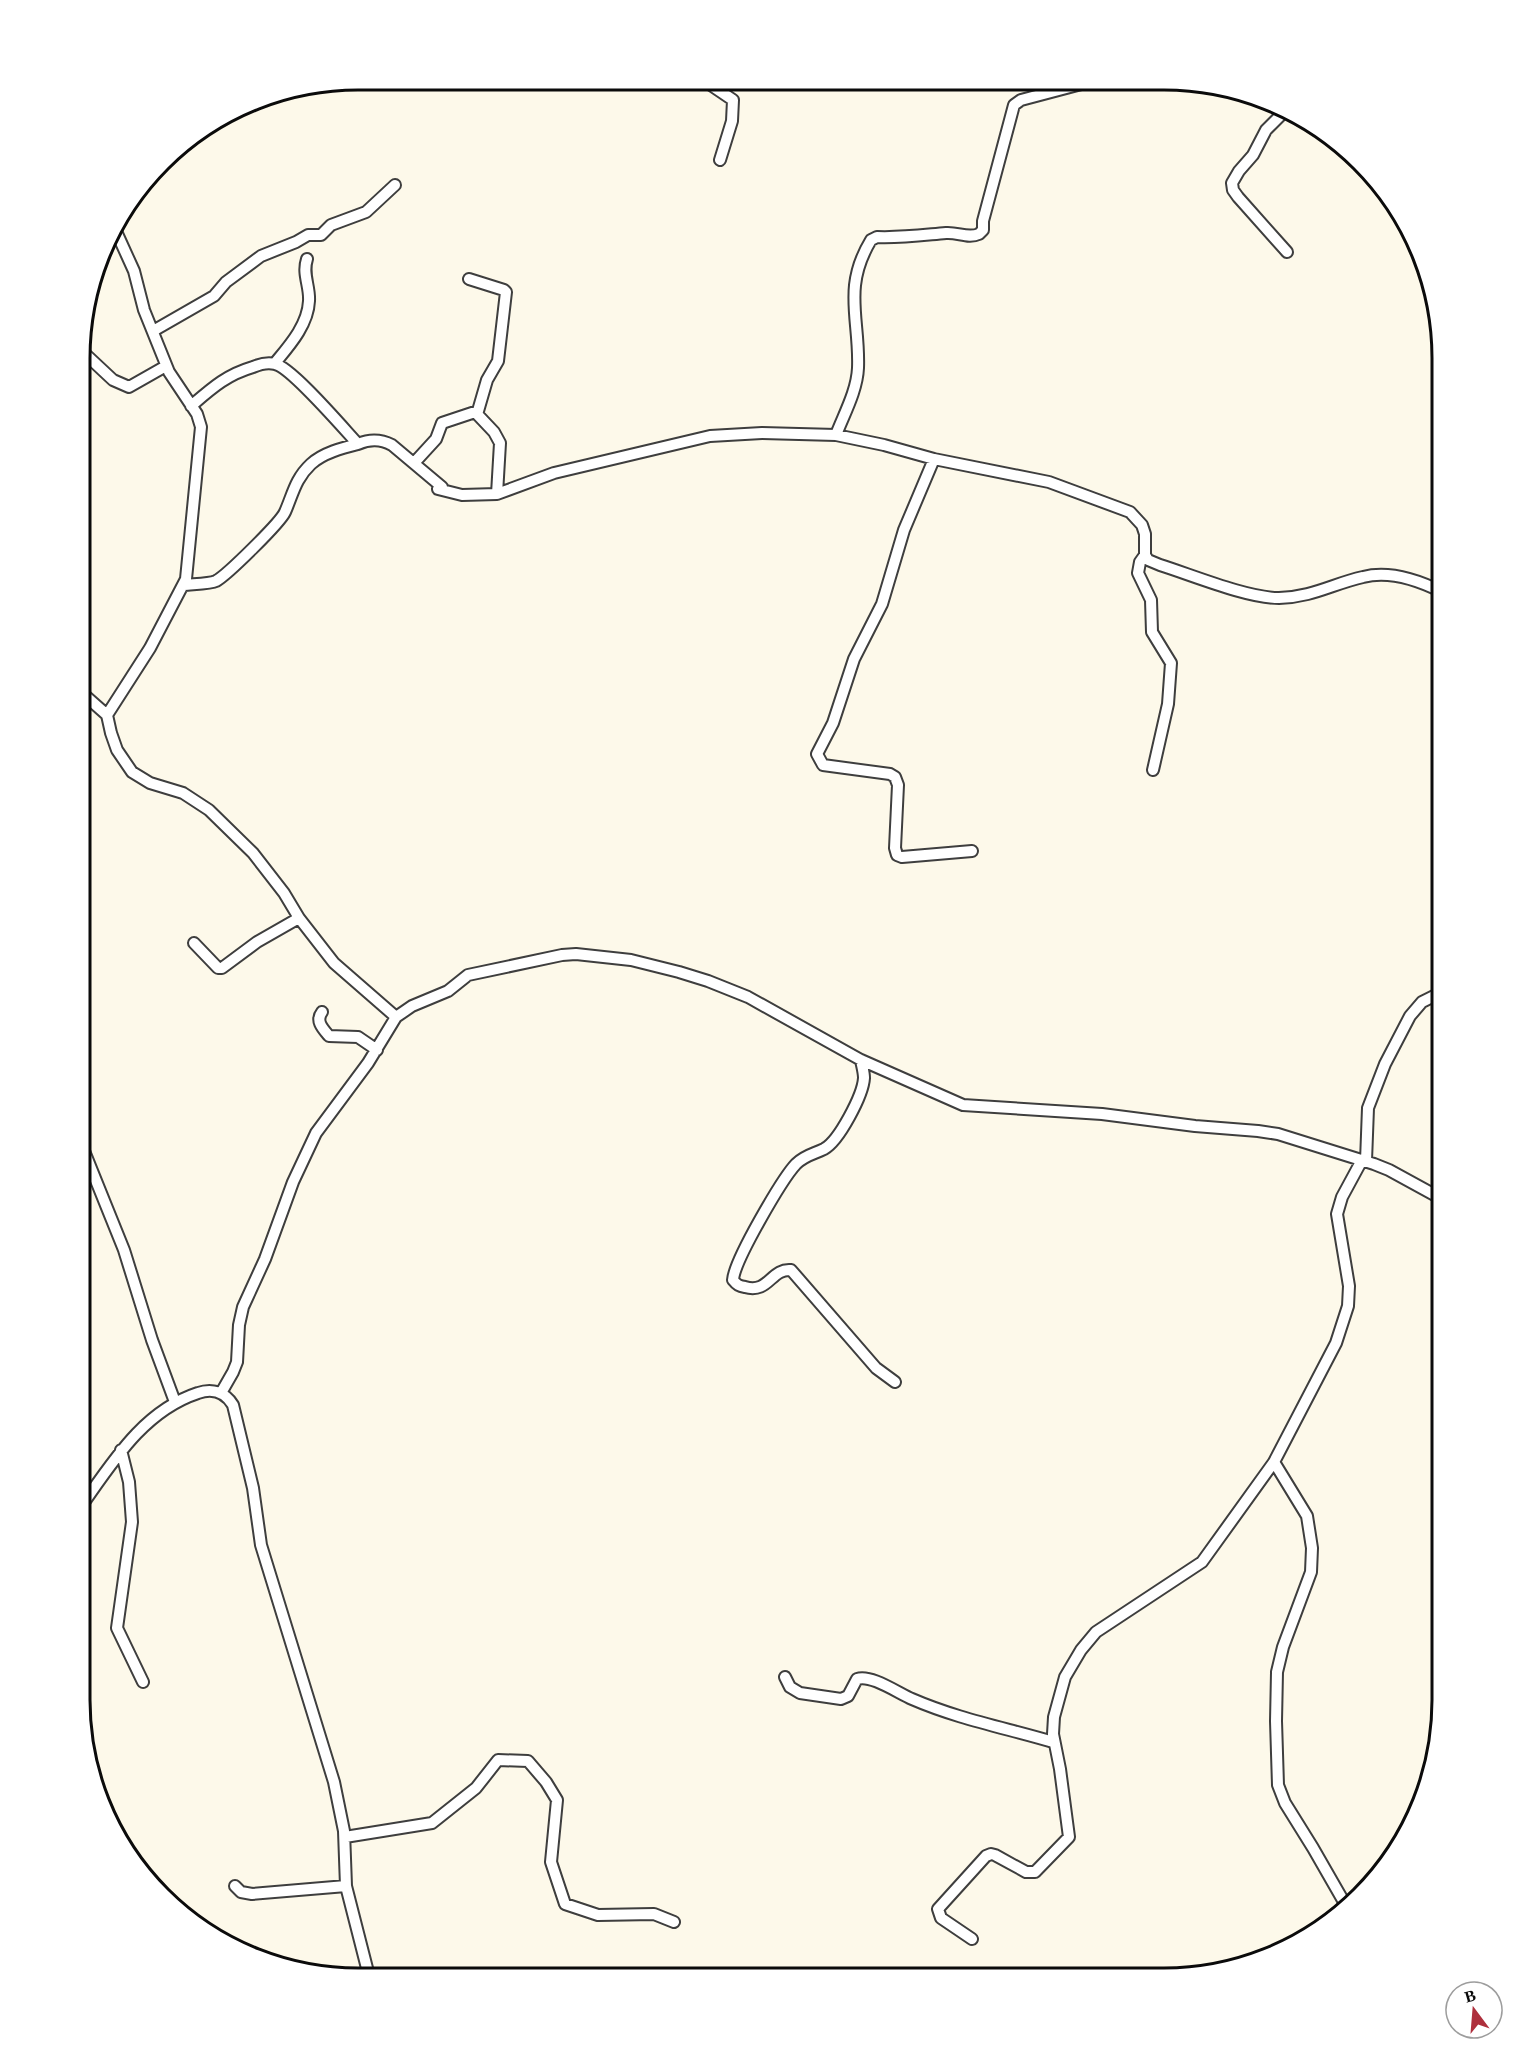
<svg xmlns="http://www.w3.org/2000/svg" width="1522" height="2058" font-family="Georgia,serif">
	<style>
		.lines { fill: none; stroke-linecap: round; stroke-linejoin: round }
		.street-casing { stroke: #3e3e3e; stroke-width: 14 }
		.street { stroke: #fff; stroke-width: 10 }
		.rim { fill: none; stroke: #0b0b0b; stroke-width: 3 }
	</style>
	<rect width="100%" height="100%" fill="#fdf9ea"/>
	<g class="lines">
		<g class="street-casing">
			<path id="street" d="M 705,81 L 733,100 L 732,121 L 720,160
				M 1283,113 L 1266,130 L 1253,155 L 1239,171 L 1232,183 L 1233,190 L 1238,197 L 1287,252
				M 114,227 L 134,271 L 144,310 L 169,372 L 197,414 L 201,427 L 186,579 L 150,648 L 107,715 L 111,733 L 117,750 L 132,772 L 150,783 L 183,793 L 209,810 L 253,853 L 284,893 L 299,918 L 334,963 L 396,1017
				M 153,331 L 214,296 L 226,282 L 261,256 L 296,242 L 308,235 L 321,235 L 331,225 L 366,212 L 395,185
				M 82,351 L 113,380 L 129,387 L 166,366
				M 275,363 C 289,346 308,325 309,301 C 310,286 302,274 307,259
				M 191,406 C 212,388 226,375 253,367 C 260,364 268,362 275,364 C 291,367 344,429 358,444 C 370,439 380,439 392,445 L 442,487 L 438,489 L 462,495 L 497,494 L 554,473 L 710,436 L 762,433 L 836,435 L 884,445 L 934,459 L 1049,482 L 1130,512 L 1142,525 L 1145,534 L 1145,555 L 1148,560 L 1160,565 C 1192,575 1247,598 1279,598 C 1313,597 1332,584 1363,577 C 1390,570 1418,580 1442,592
				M 476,413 L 494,432 L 500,443 L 497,494
				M 836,435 C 844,414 857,391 858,368 C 860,319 842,288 871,240 L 877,237 C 901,238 923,235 946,233 C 958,232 968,239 979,234 L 983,230 L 983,221 L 1014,105 L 1021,100 L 1089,82
				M 934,459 L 904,530 L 882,604 L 854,659 L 833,723 L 817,754 L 823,765 L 890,774 L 895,777 L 898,785 L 895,848 L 897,855 L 902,857 L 972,851
				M 414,463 L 436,439 L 442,423 L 478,411 L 487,380 L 498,361 L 506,292 L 504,290 L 469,279
				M 1145,555 L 1140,562 L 1138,573 L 1151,600 L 1152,632 L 1171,663 L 1168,704 L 1153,770
				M 184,585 C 192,584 210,584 216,581 C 227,575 280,523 285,512 C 293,494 295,479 311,464 C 323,453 342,448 358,444
				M 81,692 L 107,715
				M 194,943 L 218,968 L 222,968 L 257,942 L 299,918
				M 322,1012 C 315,1021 323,1029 329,1036 L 358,1037 L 377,1050
				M 861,1060 C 862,1066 864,1072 864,1078 C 863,1095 839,1141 824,1149 C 814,1154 805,1155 796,1164 C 782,1179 734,1261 733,1280 C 737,1285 739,1286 745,1287 C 769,1294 771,1268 791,1270 L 876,1368 L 895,1382
				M 80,1141 L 124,1250 L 152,1340 L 175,1402
				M 1366,1161 L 1368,1108 L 1385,1064 L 1410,1016 L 1422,1002 L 1442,992
				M 221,1393 L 233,1372 L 237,1362 L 239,1325 L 243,1307 L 265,1259 L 293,1182 L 316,1133 L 368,1063 L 396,1017 L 412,1006 L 448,991 L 468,975 L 562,955 L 576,954 L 631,960 L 679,972 L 708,981 L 748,997 L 861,1060 L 963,1105 L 1102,1114 L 1195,1126 L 1258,1131 L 1278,1134 L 1374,1164 L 1389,1170 L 1442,1199
				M 121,1450 L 129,1482 L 132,1522 L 117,1628 L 143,1682
				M 1274,1462 L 1307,1516 L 1312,1548 L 1311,1572 L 1283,1647 L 1277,1672 L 1276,1721 L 1278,1785 L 1285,1803 L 1313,1848 L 1348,1909
				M 80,1508 C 112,1463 143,1411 198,1393 C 212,1388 225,1392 233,1405 L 253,1488 L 261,1545 L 334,1782 L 344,1831 L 346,1886 L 369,1976
				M 785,1677 L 790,1687 L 800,1693 L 841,1699 L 848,1696 L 857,1679 C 871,1674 898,1693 912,1699 C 958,1719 1006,1728 1053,1742
				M 345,1837 L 432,1823 L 476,1788 L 498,1760 L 528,1761 L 546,1782 L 557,1800 L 551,1862 L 565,1904 L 598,1915 L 654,1914 L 674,1922
				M 235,1886 L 241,1892 L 252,1894 L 346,1886
				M 972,1939 L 941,1918 L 938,1909 L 986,1856 L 991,1854 L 995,1855 L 1026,1872 L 1035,1872 L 1069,1837 L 1060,1769 L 1053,1734 L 1054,1717 L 1065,1677 L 1081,1650 L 1096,1632 L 1202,1562 L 1274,1462 L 1336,1343 L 1348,1306 L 1349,1286 L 1337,1214 L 1342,1197 L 1362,1160"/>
		</g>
		<use href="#street" class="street"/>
	</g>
	<path d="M0 0H1522V2058H0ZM358 90H1164A268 268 0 0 1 1432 358V1700A268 268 0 0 1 1164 1968H358A268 268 0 0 1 90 1700V358A268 268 0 0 1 358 90Z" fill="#fff" fill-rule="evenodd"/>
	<path class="rim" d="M358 90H1164A268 268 0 0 1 1432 358V1700A268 268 0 0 1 1164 1968H358A268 268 0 0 1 90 1700V358A268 268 0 0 1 358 90Z"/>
	<g transform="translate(1474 2010) rotate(344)"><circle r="28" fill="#ffffff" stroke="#9d9d9d" stroke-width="1.5"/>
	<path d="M0-4.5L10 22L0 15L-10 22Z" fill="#ae2f3c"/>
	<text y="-9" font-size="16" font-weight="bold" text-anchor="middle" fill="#0b0b0b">B</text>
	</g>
</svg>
